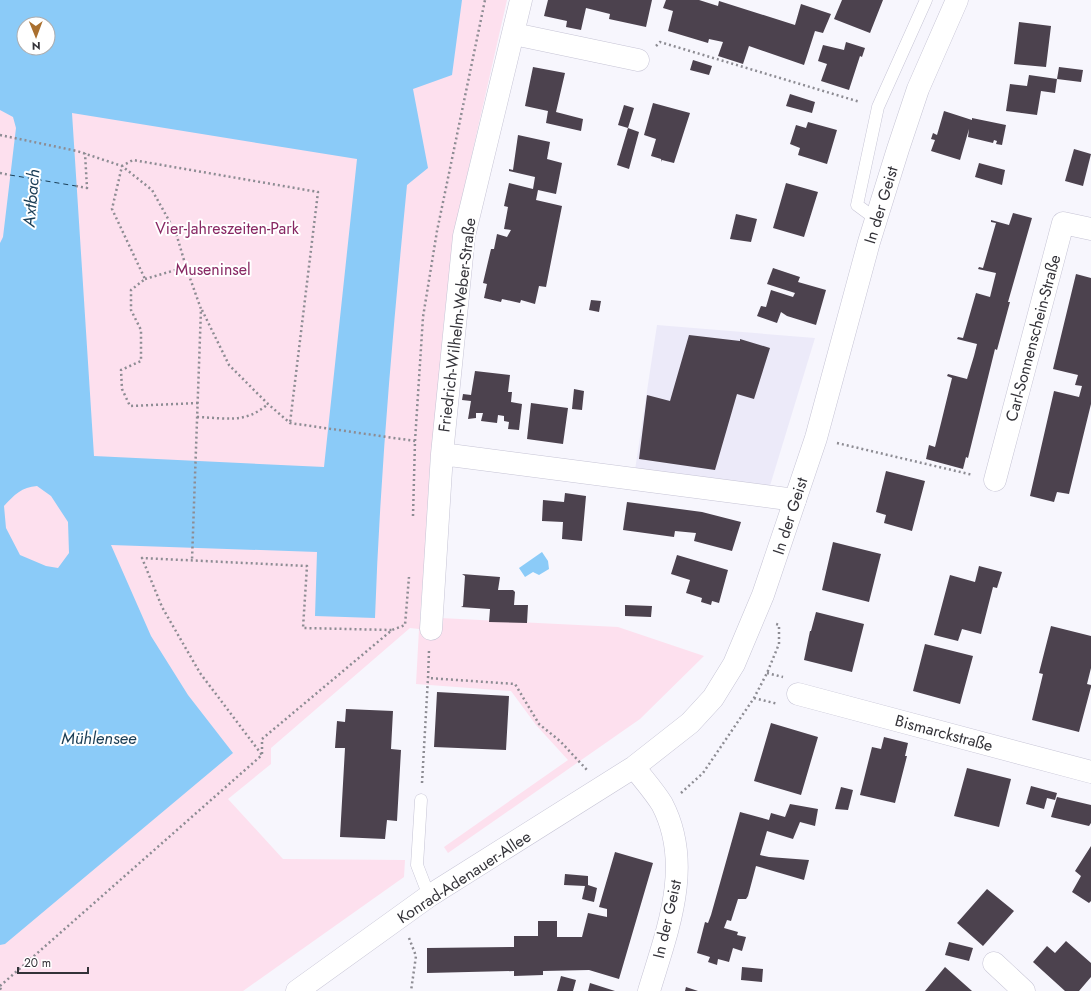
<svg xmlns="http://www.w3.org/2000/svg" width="1091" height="991" font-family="Jost,sans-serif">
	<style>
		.built { fill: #eceaf9 }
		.green { fill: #fde0ee; fill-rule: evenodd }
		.water { fill: #8bcbf8; fill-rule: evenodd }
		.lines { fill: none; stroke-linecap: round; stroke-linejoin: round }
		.ferry { stroke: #1b3e56; stroke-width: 1; stroke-dasharray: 5 4; stroke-linecap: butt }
		.building { fill: #4c424e }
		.lane-casing { stroke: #c6c4d5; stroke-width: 13 }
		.street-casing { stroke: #c6c4d5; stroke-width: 23 }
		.secondary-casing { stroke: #c6c4d5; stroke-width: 23 }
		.path { stroke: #8d8c93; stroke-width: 2.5; stroke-dasharray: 2 3; stroke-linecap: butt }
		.lane { stroke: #fff; stroke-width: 12 }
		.street { stroke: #fff; stroke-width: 22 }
		.secondary { stroke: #fff; stroke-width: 22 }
		.labels { text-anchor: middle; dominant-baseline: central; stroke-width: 4; stroke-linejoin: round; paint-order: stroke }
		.street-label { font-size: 16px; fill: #333238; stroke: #fff }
		.park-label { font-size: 16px; fill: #872863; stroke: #fff }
		.water-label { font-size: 17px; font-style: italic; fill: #1b3e56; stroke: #fff }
	</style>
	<rect width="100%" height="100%" fill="#f7f6fd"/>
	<path class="built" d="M 657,325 L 815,338 L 769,489 L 635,470 Z"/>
	<path class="green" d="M 0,0 L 507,0 L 454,233 L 444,320 L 420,617 L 618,627 L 704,656 L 640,719 L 448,853 L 444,847 L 568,760 L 536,725 L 511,691 L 416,684 L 419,629 L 410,628 L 271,748 L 271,764 L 228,799 L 283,859 L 405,860 L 404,877 L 243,991 L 0,991 ZM 24,24 L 48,24 L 48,48 L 24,48 Z"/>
	<path class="water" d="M 0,0 L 462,0 L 452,75 L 413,89 L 428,168 L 407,185 C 393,329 380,474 375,618 L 315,616 L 317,552 L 111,545 L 151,636 L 188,695 L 233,753 L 5,944 L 0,945 L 0,243 L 3,237 L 16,128 L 13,117 L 0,110 ZM 24,24 L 48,24 L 48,48 L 24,48 ZM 72,113 L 357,159 L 324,467 L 94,456 ZM 37,486 L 51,496 L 68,522 L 69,553 L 58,568 L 46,566 L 20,555 L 6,528 L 4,506 C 14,495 22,487 37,486 Z
		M 542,552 L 548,561 L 549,569 L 539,575 L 533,572 L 525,577 L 519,568 Z"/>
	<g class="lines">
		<path class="ferry" d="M 10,175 L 76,186"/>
	</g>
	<path class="building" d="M 548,0 L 652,0 L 646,27 L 609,19 L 610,14 L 586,8 L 581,30 L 566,27 L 567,21 L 544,16 Z
		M 666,0 L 699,0 L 718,6 L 719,1 L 795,25 L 801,4 L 831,14 L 823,33 L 815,31 L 804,65 L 749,46 L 743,64 L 718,56 L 723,42 L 709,39 L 708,43 L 668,31 L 673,11 L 663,8 Z
		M 842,0 L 883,0 L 870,33 L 834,19 Z
		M 1019,22 L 1051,26 L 1046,67 L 1014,64 Z
		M 846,42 L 865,48 L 862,57 L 860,56 L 849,90 L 821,81 L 827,64 L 818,61 L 823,45 L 844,50 Z
		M 693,60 L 712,66 L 709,75 L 690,70 Z
		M 533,67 L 565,73 L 556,112 L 583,119 L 581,131 L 546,123 L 548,111 L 525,106 Z
		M 1059,67 L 1083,70 L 1081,82 L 1057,79 L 1055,93 L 1041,91 L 1037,115 L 1006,111 L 1010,84 L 1027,86 L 1029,75 L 1057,79 Z
		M 790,94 L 815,102 L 812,113 L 786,106 Z
		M 653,103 L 690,113 L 674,163 L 662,160 L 662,162 L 661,159 L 651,156 L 656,139 L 644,135 Z
		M 624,105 L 634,108 L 628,128 L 639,132 L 629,169 L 617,165 L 628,128 L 618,125 Z
		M 944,111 L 972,120 L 972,118 L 1006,125 L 1002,145 L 996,144 L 997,141 L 994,140 L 993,143 L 968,137 L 969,129 L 960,160 L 931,151 L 935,140 L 931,139 L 933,133 L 937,135 Z
		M 808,122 L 837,130 L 827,164 L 798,155 L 800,148 L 790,144 L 796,125 L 806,128 Z
		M 518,135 L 550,142 L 547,159 L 562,163 L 556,194 L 538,190 L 536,200 L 562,206 L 546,287 L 539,286 L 535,304 L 521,300 L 520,303 L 502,299 L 501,302 L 484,298 L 487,284 L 483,283 L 491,249 L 494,249 L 497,234 L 507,237 L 511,230 L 504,229 L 508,207 L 504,206 L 509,183 L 533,189 L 535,177 L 509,171 L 509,169 L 513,170 Z
		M 1074,149 L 1091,154 L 1083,186 L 1065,181 Z
		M 979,163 L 1005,170 L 1002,185 L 975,177 Z
		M 786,183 L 818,192 L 804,237 L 773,228 Z
		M 1013,213 L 1032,218 L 1008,302 L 1010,302 L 997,350 L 995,349 L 968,458 L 966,457 L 963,469 L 926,459 L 929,445 L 935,447 L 941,423 L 952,378 L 947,376 L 948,374 L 967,379 L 974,356 L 977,344 L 957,339 L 958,337 L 963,338 L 976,293 L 990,297 L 996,273 L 978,269 L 979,267 L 983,268 L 996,223 L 991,222 L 991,220 L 1009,225 Z
		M 736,214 L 757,219 L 751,242 L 730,239 Z
		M 773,268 L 800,277 L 798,282 L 826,290 L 816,325 L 787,316 L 781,312 L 777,323 L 757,316 L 761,306 L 766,307 L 771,290 L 793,297 L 795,293 L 767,284 Z
		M 1076,274 L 1091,278 L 1091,404 L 1069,494 L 1057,492 L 1054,502 L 1030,496 L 1054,391 L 1079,397 L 1082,386 L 1075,385 L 1078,375 L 1053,369 Z
		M 591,300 L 601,301 L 599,312 L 589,310 Z
		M 689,335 L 740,341 L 740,339 L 770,348 L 754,399 L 737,394 L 715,470 L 639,459 L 647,395 L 670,401 Z
		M 475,371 L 510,375 L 508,392 L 512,392 L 511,402 L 522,404 L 519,430 L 508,429 L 509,422 L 504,421 L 504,416 L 498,415 L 497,423 L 481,421 L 483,413 L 476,413 L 476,418 L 468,419 L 471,401 L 462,400 L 463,394 L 471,395 Z
		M 574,389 L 584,391 L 582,410 L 572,409 Z
		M 531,403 L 568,408 L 563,444 L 527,439 Z
		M 886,471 L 925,481 L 912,531 L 884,523 L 886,515 L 876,512 Z
		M 565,493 L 586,496 L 582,541 L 562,539 L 563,522 L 542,521 L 543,500 L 564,502 Z
		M 627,502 L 702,512 L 741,522 L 732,551 L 694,541 L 696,533 L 675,531 L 674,537 L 623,530 Z
		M 833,542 L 881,554 L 869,602 L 822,590 Z
		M 677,555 L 728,570 L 719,603 L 712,601 L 711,605 L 701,602 L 702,598 L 686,593 L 690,580 L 671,574 Z
		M 979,566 L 1002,572 L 997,588 L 993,587 L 981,634 L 962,629 L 958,641 L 934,635 L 950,575 L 975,582 Z
		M 462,574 L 500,577 L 498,590 L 513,590 L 515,592 L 514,605 L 528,605 L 527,623 L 489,622 L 490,609 L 461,607 L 463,606 L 465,576 Z
		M 625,605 L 652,606 L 651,617 L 625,616 Z
		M 816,612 L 864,624 L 852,672 L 804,660 L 810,631 L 811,631 Z
		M 1051,626 L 1091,636 L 1091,668 L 1087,684 L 1091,685 L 1091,687 L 1079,732 L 1032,720 L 1043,674 L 1039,673 Z
		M 925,644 L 973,656 L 960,704 L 913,691 Z
		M 437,692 L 509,696 L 506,750 L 434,747 Z
		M 346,709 L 393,711 L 391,749 L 401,750 L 397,821 L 387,820 L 385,839 L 340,837 L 345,748 L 335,748 L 337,721 L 345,722 Z
		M 771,723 L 818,737 L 801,795 L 754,781 Z
		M 884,737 L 908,743 L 905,756 L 907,756 L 895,803 L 860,795 L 872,747 L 881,749 Z
		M 967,768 L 1011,779 L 999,827 L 954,816 Z
		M 1031,786 L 1057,793 L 1055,800 L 1047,798 L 1044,809 L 1026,804 Z
		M 841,787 L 853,790 L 848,810 L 835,809 Z
		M 1057,797 L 1091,805 L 1091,823 L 1089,826 L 1051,817 Z
		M 790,804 L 818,809 L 815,826 L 800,822 L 793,839 L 767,831 L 760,855 L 769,857 L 809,860 L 804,880 L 756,866 L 748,896 L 746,899 L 738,899 L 731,921 L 727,920 L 724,928 L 738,932 L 737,935 L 746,937 L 742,951 L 733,948 L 729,962 L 718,959 L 717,965 L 708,962 L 710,957 L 697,953 L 705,922 L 708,923 L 711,915 L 740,812 L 769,820 L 771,813 L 785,817 Z
		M 1091,846 L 1091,901 L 1089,903 L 1072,892 L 1081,876 L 1075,871 Z
		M 615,852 L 653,863 L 619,979 L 589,970 L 543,971 L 543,975 L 514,976 L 514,971 L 427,973 L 427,948 L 514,947 L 514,936 L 538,936 L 538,921 L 557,921 L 557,937 L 582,937 L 588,913 L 607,917 L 607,909 L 599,907 Z
		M 565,874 L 588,876 L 588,885 L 597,888 L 594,902 L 582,899 L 585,886 L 564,885 Z
		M 987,889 L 1014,911 L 983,946 L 957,923 Z
		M 1066,941 L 1091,963 L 1091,977 L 1079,991 L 1065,991 L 1033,962 L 1047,946 L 1055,953 Z
		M 949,942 L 973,948 L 969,961 L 945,955 Z
		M 742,967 L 763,969 L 762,982 L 741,980 Z
		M 945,967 L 972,991 L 925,991 Z
		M 561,976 L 576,980 L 573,991 L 557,991 Z
		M 590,983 L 615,991 L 588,991 Z
		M 686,987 L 698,991 L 685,991 Z"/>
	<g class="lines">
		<g class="lane-casing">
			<path id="lane" d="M 876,219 L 857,205 L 878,107 L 926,0
				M 421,800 L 417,865 L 429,896"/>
		</g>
		<g class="street-casing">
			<path id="street" d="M 514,34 L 638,60
				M 442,454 L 795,500
				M 995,480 L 1063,223 L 1091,229
				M 431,629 L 442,454 L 464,236 L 521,0
				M 798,694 L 1091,772
				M 994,963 L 1024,991"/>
		</g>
		<g class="secondary-casing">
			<path id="secondary" d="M 634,767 C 643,779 654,791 662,804 C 694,865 667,931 649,991
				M 297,991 L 429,896 L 634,767 L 690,723 L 713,698 L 734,664 L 763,595 L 816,438 L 869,242 L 898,149 L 918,89 L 957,0"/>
		</g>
		<path class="path" d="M 656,46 L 660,42 L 860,102
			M 0,135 L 77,151 L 122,166 L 152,190 L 176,233 L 186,267
			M 0,173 L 10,175
			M 76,186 L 87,188 L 85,153
			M 145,279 L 186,267 L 201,309 L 192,560
			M 202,310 L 229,365 L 268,404 L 290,423 L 415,441
			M 198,403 L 130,406 L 122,389 L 121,370 L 141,361 L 141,330 L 131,310 L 131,290 L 145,279 L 112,209 L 122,166 L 133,160 L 318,192 L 290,423
			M 197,417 C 226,418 245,424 268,404
			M 837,443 L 973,475
			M 413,516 L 415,441 L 423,317 L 437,231 L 485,0
			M 429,651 L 428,678 L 515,684 L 539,724 L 560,741 L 587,770
			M 767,673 L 783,677
			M 754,698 L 778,704
			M 262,754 L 262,739 L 392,630 L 405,625 L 409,577
			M 422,783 L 428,678
			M 681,793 L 703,773 L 754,698 L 767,673 L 779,644 L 779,625 L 776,624
			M 409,938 L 416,956 L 411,991
			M 0,986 L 262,755 L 200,673 L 162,607 L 142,558 L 307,566 L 303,628 L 392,630
			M 0,988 L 2,991"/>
		<use href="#lane" class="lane"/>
		<use href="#street" class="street"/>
		<use href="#secondary" class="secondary"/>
	</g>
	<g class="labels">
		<g class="street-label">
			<text transform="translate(881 205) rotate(-73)">In der Geist</text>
			<text transform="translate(457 325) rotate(-83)">Friedrich-Wilhelm-Weber-Straße</text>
			<text transform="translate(1033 338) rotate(-75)">Carl-Sonnenschein-Straße</text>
			<text transform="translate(790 516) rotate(-72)">In der Geist</text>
			<text transform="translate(944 733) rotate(15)">Bismarckstraße</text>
			<text transform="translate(464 877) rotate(-33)">Konrad-Adenauer-Allee</text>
			<text transform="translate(667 919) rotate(-77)">In der Geist</text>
		</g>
		<g class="park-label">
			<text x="227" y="228">Vier-Jahreszeiten-Park</text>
			<text x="213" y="269">Museninsel</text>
		</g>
		<g class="water-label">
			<text transform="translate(31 198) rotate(-85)">Axtbach</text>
			<text x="99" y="738">Mühlensee</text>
		</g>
	</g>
	<g transform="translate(36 36) rotate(179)"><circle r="19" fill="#ffffff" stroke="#adadaf"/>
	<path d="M0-3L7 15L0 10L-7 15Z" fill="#aa702f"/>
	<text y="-6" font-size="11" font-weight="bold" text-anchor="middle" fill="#333238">N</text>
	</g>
	<path d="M18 967v6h70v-6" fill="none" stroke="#333238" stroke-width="2"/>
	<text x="24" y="967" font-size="12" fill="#333238" stroke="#ffffff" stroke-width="3" paint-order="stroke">20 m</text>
</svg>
